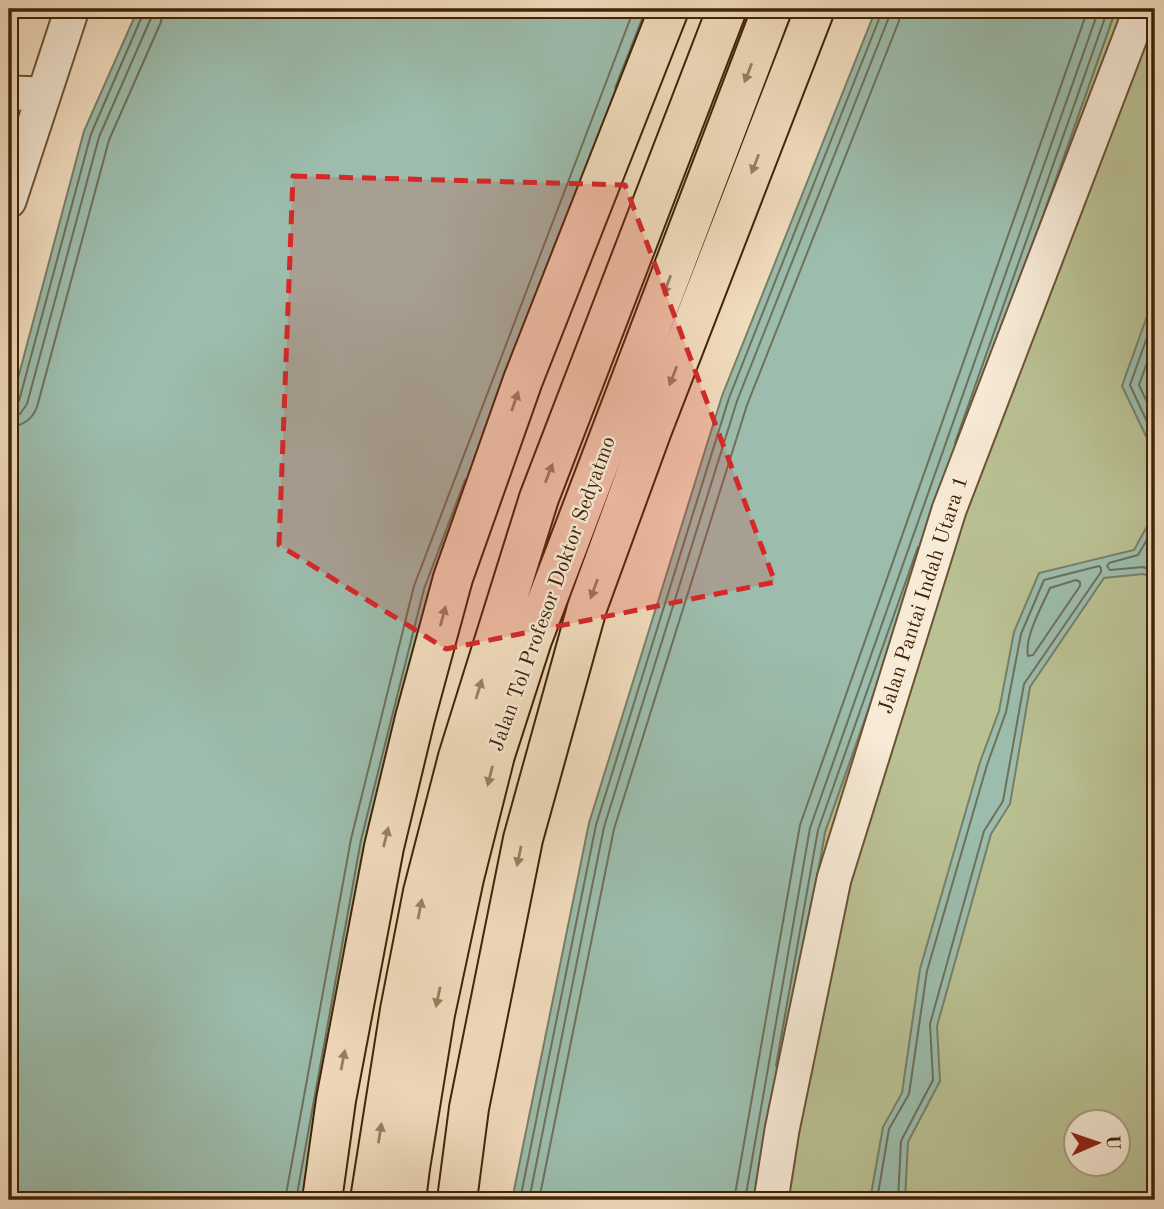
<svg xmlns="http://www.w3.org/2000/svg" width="1164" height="1209" font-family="'Old Standard TT',serif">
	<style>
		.green { fill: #bac193; stroke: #7c724c; stroke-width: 2; fill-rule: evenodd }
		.water { fill: #9cbdad; stroke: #777f6a; stroke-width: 2 }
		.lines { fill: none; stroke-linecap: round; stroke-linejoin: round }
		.shore { stroke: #6e7059; stroke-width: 2 }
		.minor-casing { stroke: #6c5234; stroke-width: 37 }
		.highway-casing { stroke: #3f2305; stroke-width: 42 }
		.minor { stroke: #f7ead6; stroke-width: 33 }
		.highway { stroke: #f3dec0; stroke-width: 38 }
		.oneway { fill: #998062 }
		.marked { fill: #d62828; fill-opacity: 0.2; stroke: #d62828; stroke-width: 5; stroke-dasharray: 14 9; stroke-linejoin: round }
		.labels { text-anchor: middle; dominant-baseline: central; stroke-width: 5; stroke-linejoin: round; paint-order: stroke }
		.street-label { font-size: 21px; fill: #3f2305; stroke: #f7ead6 }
	</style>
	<rect width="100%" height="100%" fill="#f3dec0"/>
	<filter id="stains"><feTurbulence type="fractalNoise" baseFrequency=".00286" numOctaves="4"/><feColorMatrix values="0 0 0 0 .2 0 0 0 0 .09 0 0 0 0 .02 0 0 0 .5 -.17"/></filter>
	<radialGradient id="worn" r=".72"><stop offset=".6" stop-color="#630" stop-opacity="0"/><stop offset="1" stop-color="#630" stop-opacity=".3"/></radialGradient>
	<path class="green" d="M 1116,9 L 1155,9 L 1155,1200 L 760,1200 L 825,832 ZM 1076,1122 L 1118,1122 L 1118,1164 L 1076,1164 Z"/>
	<path class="water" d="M 138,9 L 663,9 L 439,594 L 311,1200 L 9,1200 L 9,412 L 84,131 Z
		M 876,9 L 1116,9 L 825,832 L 760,1200 L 512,1200 L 589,823 L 722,396 Z
		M 1155,294 L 1155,399 L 1153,404 L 1155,408 L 1155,455 L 1122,386 Z
		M 1155,512 L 1155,578 L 1143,574 L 1104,578 L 1030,687 L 1010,804 L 991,834 L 937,1026 L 940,1081 L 908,1142 L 905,1200 L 870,1200 L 883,1127 L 902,1093 L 920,969 L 980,762 L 999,711 L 1014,632 L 1039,573 L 1134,550 Z"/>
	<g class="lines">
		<path class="shore" d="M 615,88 L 646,9
			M 1155,315 L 1130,385 L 1155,439
			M 1155,340 L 1139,385 L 1155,419
			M 9,407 L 15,406 L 19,401 L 91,134 L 143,14 L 144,9
			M 9,416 L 20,414 L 27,404 L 99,137 L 151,18 L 153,9
			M 9,427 C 22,426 32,420 37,407 L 109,140 L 161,22 L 163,9
			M 955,443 L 1108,9
			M 1155,526 L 1138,555 L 1109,563 L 1107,566 L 1110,570 L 1143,567 L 1155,571
			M 1076,580 L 1080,582 L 1080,586 L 1033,655 L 1028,656 C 1024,638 1042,606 1050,588 Z
			M 776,1066 L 818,830 L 918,547
			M 285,1200 L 351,839 L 414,586 L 634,9
			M 296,1200 L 361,840 L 424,589 L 465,480
			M 520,1200 L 596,825 L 729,398 L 881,14 L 882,9
			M 529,1200 L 604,827 L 737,401 L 889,17 L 891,9
			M 539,1200 L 614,829 L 747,405 L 899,21 L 901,9
			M 734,1200 L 800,825 L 1088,9
			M 745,1200 L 810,828 L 1099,9
			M 877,1200 L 889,1129 L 909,1094 L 927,971 L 987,765 L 1006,712 L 1021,634 L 1044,580 L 1099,566 L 1101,568 L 1101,572 L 1024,684 L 1003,801 L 984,831 L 930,1024 L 933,1080 L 901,1141 L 898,1200"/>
		<g class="minor-casing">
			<path id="minor" d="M 9,93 L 44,94
				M 9,201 L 72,9
				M 771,1200 L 782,1130 L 834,879 L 949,510 L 1141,9"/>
		</g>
		<g class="highway-casing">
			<path id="highway" d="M 322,1200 L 336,1100 L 384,847 L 415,718 L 453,578 L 523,380 L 669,9
				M 370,1200 L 400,1010 L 423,892 L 458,757 L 539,498 L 727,9
				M 406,1200 L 410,1168 L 435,1014 L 464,878 L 495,755 L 532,640 L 772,9
				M 457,1200 L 469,1108 L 523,839 L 587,608 L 652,430 L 815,9"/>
		</g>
		<use href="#minor" class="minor"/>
		<use href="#highway" class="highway"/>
	</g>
	<defs><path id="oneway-solid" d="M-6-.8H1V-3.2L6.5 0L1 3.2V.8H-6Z" transform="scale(1.75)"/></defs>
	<g class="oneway">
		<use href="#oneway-solid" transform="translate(748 73) rotate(111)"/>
		<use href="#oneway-solid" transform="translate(755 164) rotate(111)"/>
		<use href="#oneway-solid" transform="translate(667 285) rotate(111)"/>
		<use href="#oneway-solid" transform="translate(673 376) rotate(111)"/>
		<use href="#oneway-solid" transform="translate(515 401) rotate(-71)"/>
		<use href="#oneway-solid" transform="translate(549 473) rotate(-69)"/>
		<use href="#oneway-solid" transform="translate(594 589) rotate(110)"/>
		<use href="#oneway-solid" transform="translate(443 616) rotate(-75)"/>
		<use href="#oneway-solid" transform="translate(479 689) rotate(-73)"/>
		<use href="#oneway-solid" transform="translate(490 776) rotate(104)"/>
		<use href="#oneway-solid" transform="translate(386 837) rotate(-76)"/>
		<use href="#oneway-solid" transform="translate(519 856) rotate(102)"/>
		<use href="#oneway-solid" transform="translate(420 909) rotate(-79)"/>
		<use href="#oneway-solid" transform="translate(438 997) rotate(102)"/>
		<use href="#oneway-solid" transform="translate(343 1060) rotate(-79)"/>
		<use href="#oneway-solid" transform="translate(380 1133) rotate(-81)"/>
	</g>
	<path class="marked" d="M 293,176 L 625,185 L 775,582 L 446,649 L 279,545 Z"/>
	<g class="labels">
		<g class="street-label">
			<text transform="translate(553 594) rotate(-70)">Jalan Tol Profesor Doktor Sedyatmo</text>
			<text transform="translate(924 595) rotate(-72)">Jalan Pantai Indah Utara 1</text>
		</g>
	</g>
	<rect width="1164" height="1209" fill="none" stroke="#f3dec0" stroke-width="35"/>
	<rect x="10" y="10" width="1143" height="1188" fill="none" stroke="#3f2305" stroke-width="3.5"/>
	<rect x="18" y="18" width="1129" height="1174" fill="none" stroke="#3f2305" stroke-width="2"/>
	<g transform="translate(1097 1143) rotate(88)"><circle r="33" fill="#f7ead6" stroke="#ad9a82" stroke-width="2"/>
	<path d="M0-5L12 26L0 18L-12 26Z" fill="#8f2418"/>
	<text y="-10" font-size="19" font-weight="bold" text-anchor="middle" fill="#3f2305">U</text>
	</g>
	<rect width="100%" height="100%" filter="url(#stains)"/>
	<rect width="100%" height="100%" fill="url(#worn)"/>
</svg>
